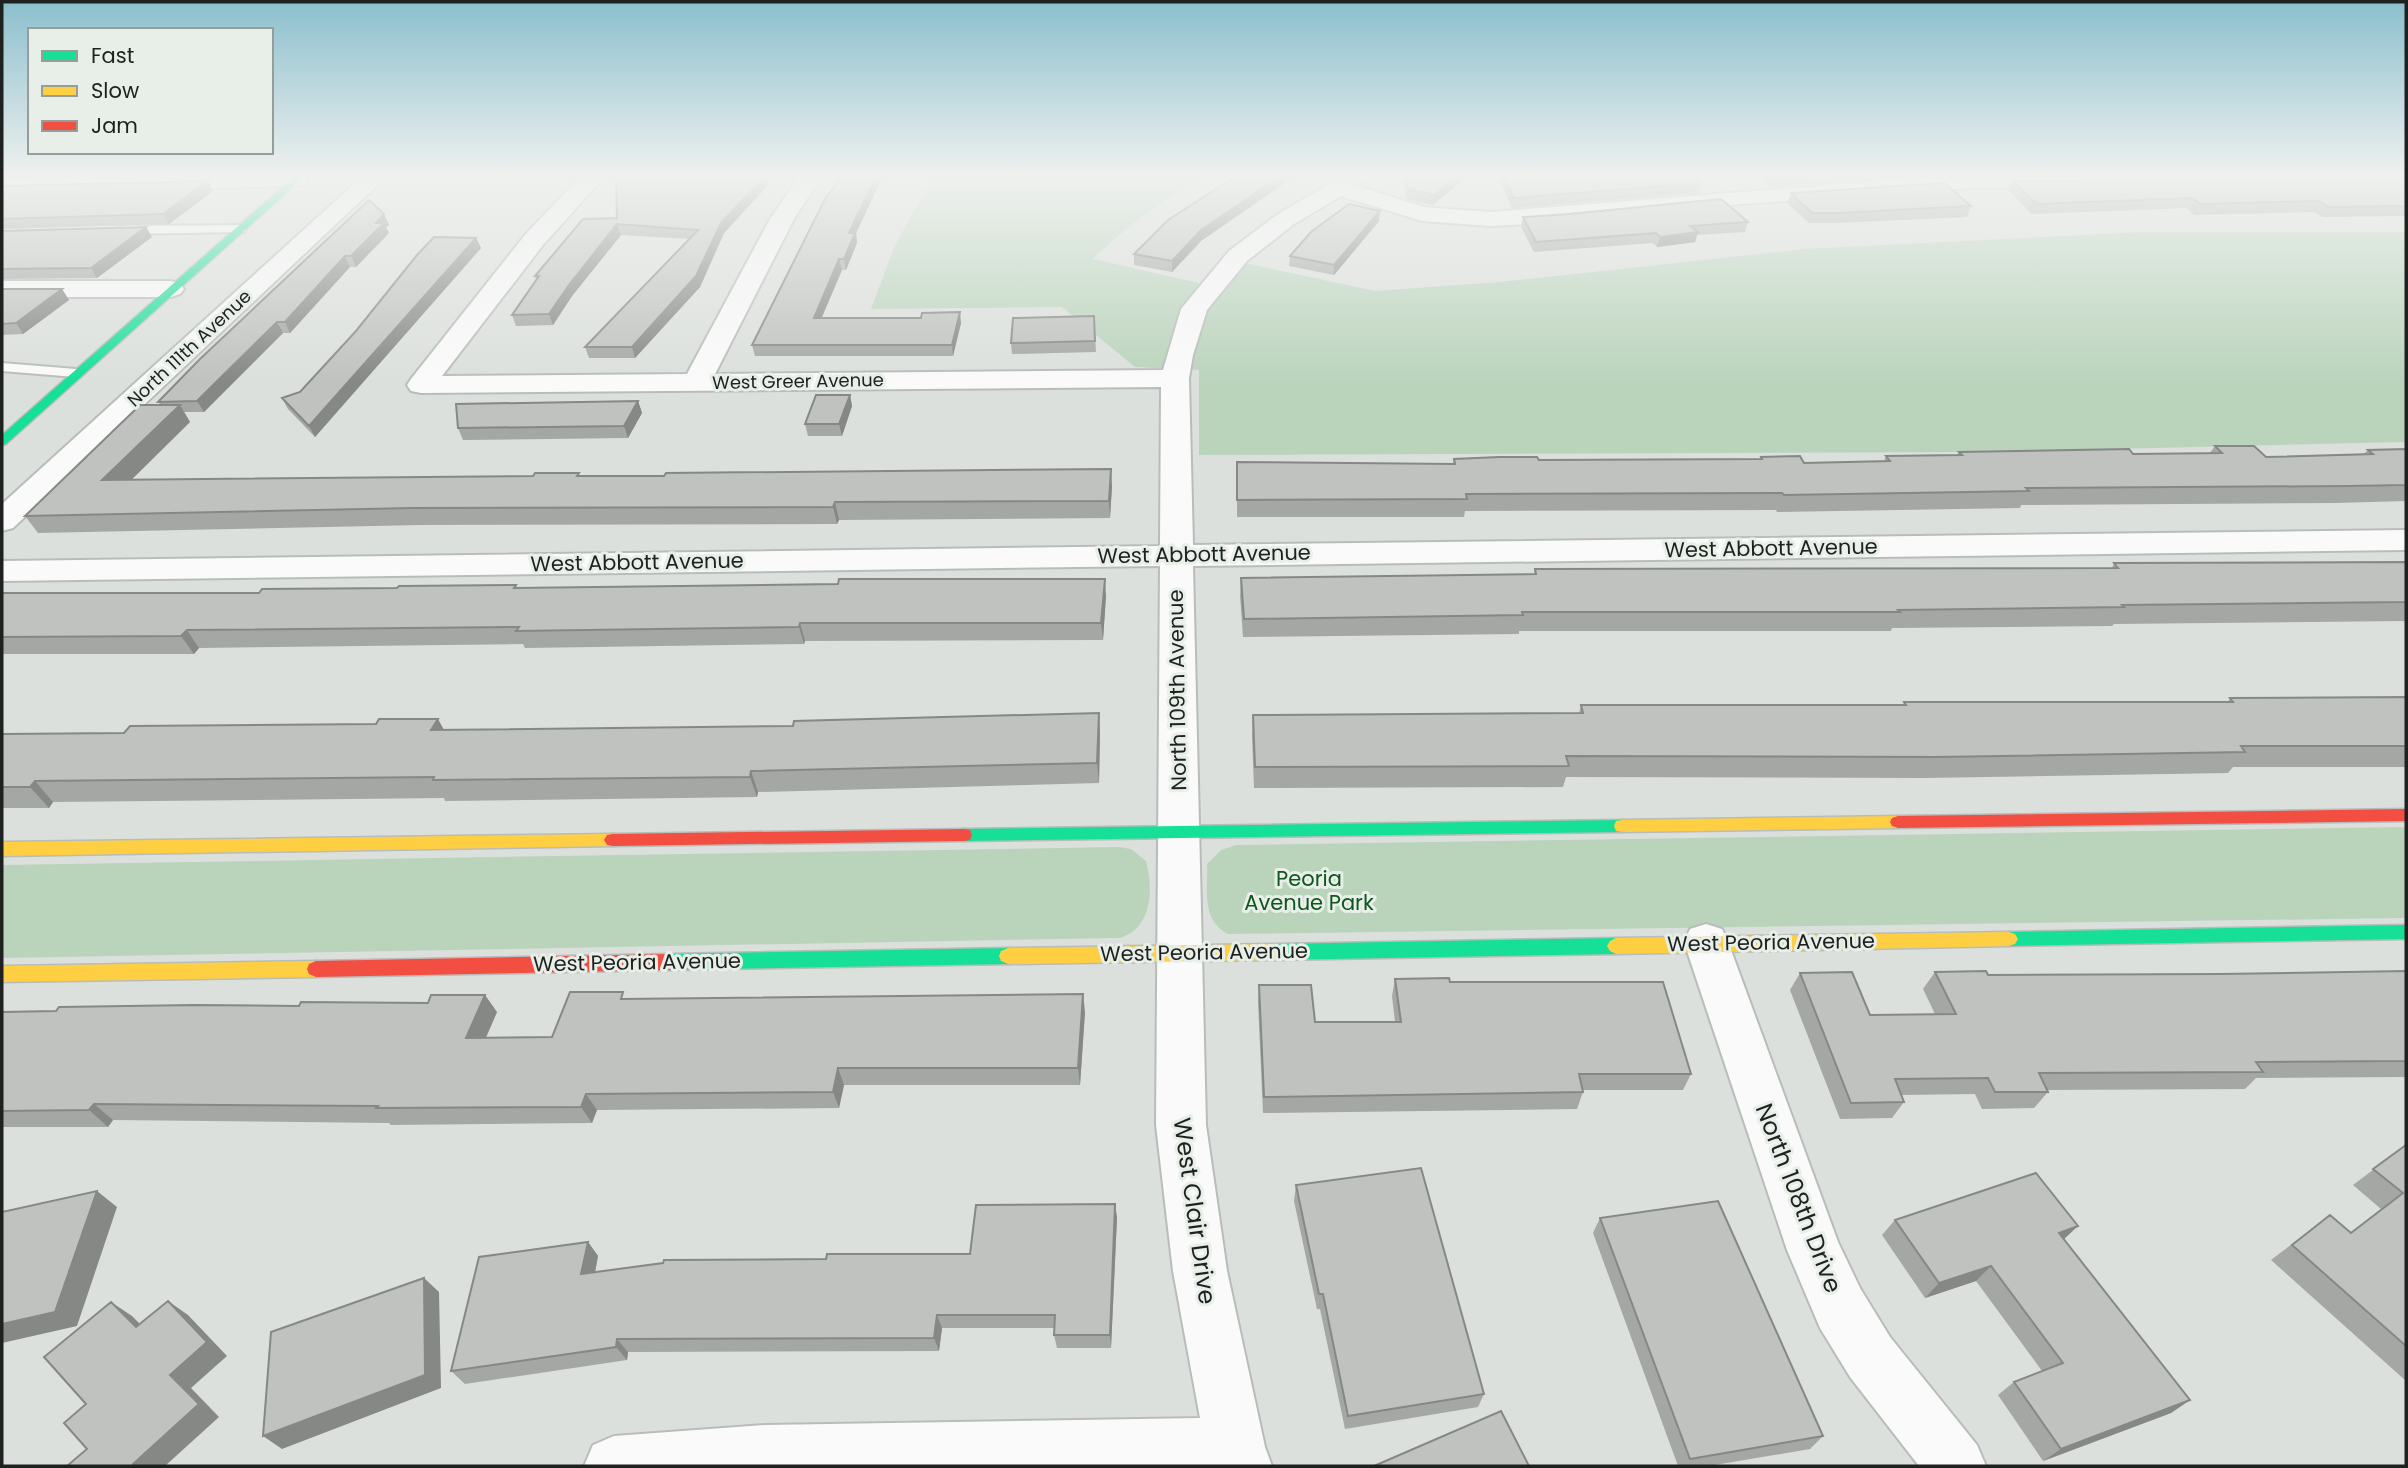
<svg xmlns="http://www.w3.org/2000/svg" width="2408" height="1468" font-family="Poppins,sans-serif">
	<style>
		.green { fill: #bad4bc }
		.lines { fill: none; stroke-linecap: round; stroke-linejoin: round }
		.lane-casing { stroke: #b9bdb9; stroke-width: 4 }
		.street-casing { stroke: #b9bdb9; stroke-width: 4 }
		.fast-casing { stroke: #b9bdb9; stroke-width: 3 }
		.slow-casing { stroke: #b9bdb9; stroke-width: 3 }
		.jam-casing { stroke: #b9bdb9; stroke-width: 3 }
		.lane { fill: #fafafa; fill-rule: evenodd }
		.street { fill: #fafafa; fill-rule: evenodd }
		.fast { fill: #16e098; fill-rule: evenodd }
		.slow { fill: #ffcf43; fill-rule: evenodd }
		.jam { fill: #f24e42; fill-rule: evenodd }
		.wall { fill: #a4a7a4 }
		.shaded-wall { fill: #868886 }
		.building { fill: #bfc2bf; stroke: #868886; stroke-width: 2 }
		.labels { text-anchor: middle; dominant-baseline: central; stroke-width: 6; stroke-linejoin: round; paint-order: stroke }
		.far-street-label { font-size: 18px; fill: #1e211f; stroke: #e7efe8 }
		.street-label { font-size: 21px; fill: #1e211f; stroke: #e7efe8 }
		.park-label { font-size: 21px; fill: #10561f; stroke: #e7efe8 }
		.near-street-label { font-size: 24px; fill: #1e211f; stroke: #e7efe8 }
	</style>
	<rect width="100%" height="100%" fill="#dce0dc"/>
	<path class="green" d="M 934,176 L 1207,176 C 1164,198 1128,225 1093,259 L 1212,286 L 1235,261 L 1375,291 L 1500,282 L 1805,249 L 2141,232 L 2406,232 L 2406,442 L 1988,452 L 1199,455 L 1199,370 L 1135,367 L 1062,307 L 871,309 L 895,245 Z
		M 2406,827 L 2406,918 L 1228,934 C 1201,920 1208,891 1207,864 L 1221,850 L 1236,845 Z
		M 1119,847 L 1131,849 L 1146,861 C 1154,890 1152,928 1120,938 L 2,958 L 2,865 Z"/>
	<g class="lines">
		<g class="lane-casing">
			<path id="lane" d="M 240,225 L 246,229 L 244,232 L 122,234 L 116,230 L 122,226 Z
				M 2,363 L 76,369 L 83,373 L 76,377 L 2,371 Z"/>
		</g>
		<g class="street-casing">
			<path id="street" d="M 133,176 L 306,176 L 308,179 L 305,184 L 297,186 L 2,193 L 2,179 Z
				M 363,176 L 387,176 L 13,528 L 2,531 L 2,504 Z
				M 581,176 L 605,176 L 543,245 L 442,376 L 687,374 L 770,219 L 800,176 L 822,176 L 794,219 L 715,374 L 1163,370 L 1181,309 L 1229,251 L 1278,214 L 1343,176 L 1370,176 L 1357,186 L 1424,207 L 1490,212 L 1944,176 L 2406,176 L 2406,186 L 1971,188 L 1742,204 L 1567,222 L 1490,226 L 1422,221 L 1341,196 L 1294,224 L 1247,261 L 1207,310 L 1193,355 L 1189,378 L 1193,545 L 2406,530 L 2406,550 L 1193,566 L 1206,1125 L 1227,1271 L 1265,1447 L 1272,1466 L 584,1466 L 593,1445 L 614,1436 L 765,1425 L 1200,1418 L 1173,1271 L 1156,1125 L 1160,566 L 2,581 L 2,561 L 1160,546 L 1161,387 L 421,393 L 411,391 L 407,385 L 411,379 L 525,235 Z
				M 2,281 L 171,281 L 180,284 L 184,289 L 180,294 L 171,297 L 2,297 Z
				M 1706,924 L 1722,929 L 1728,942 L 1838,1242 L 1860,1288 L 1890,1337 L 1977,1445 L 1986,1466 L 1919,1466 L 1850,1377 L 1820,1328 L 1787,1250 L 1684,942 L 1690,929 Z"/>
		</g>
		<g class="fast-casing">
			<path id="fast" d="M 295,176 L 305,176 L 6,444 L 2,445 L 2,435 Z
				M 1622,820 L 1628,821 L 1630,826 L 1628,831 L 1622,832 L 964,841 L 958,840 L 956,835 L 958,830 L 964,829 Z
				M 2406,925 L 2406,939 L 2009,946 L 2003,944 L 2000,939 L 2003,934 L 2009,932 Z
				M 1616,938 L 1622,941 L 1625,946 L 1622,951 L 1616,954 L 1276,960 L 1270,957 L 1267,952 L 1270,947 L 1276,944 Z
				M 1008,948 L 1015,951 L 1017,956 L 1015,961 L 1008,964 L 670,970 L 663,967 L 661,962 L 663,957 L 670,954 Z"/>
		</g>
		<g class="slow-casing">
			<path id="slow" d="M 1898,816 L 1904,818 L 1906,822 L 1904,826 L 1898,828 L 1622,832 L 1616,831 L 1614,826 L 1616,821 L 1622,820 Z
				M 613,834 L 619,835 L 622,840 L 619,845 L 613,846 L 2,856 L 2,842 Z
				M 2009,932 L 2015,934 L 2018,939 L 2015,944 L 2009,946 L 1616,954 L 1610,951 L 1607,946 L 1610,941 L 1616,938 Z
				M 1276,944 L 1282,947 L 1285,952 L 1282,957 L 1276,960 L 1008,964 L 1001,961 L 999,956 L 1001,951 L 1008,948 Z
				M 316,961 L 323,964 L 325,969 L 323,974 L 316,977 L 2,982 L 2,966 Z"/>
		</g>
		<g class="jam-casing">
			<path id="jam" d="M 2406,809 L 2406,821 L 1898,828 L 1892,826 L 1890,822 L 1892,818 L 1898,816 Z
				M 964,829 L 970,830 L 972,835 L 970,840 L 964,841 L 613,846 L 607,845 L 604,840 L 607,835 L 613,834 Z
				M 670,954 L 677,957 L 679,962 L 677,967 L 670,970 L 316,977 L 309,974 L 307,969 L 309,964 L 316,961 Z"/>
		</g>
		<use href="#lane" class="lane"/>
		<use href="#street" class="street"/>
		<use href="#fast" class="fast"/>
		<use href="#slow" class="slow"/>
		<use href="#jam" class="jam"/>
	</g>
	<path class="wall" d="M 2,176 L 63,176 L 2,177 Z
		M 765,176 L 767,176 L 769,184 L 724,233 L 700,287 L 635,358 L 589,358 L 585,347 L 689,239 L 621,235 L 572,296 L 553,325 L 516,326 L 512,315 L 536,280 L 535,276 L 617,218 Z
		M 843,176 L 883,176 L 856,233 L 857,243 L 846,270 L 842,270 L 821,318 L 961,323 L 953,356 L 755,356 L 752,345 Z
		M 1406,176 L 1468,176 L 1432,205 L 1406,199 L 1405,184 Z
		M 1501,176 L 1693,176 L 1701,183 L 1699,193 L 1512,208 L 1500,182 Z
		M 1757,176 L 1909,176 L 1769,187 Z
		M 2406,179 L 2406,216 L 2322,217 L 2314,212 L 2194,215 L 2187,208 L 2032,214 L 2008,190 L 2012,181 Z
		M 2,186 L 213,191 L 169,224 L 2,229 Z
		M 1791,193 L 1971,206 L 1967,217 L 1836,223 L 1809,223 L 1787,203 Z
		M 384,214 L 389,225 L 386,227 L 389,233 L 356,267 L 350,267 L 290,333 L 283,333 L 204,412 L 184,412 L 190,422 L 131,480 L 580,476 L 1112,486 L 1110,518 L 839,520 L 837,524 L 422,525 L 38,533 L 25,516 L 161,405 L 158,402 Z
		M 1569,214 L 1748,222 L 1745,232 L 1697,235 L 1695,242 L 1657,247 L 1653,243 L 1534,252 L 1521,227 L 1523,217 Z
		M 1379,221 L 1334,275 L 1289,266 L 1290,256 Z
		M 146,227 L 152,237 L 97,278 L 2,279 L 2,231 Z
		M 476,238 L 481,248 L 315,437 L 288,409 L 282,398 L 300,392 Z
		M 1201,241 L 1172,272 L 1134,265 L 1134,254 Z
		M 2,289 L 62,289 L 69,300 L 23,334 L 2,335 Z
		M 1094,316 L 1096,352 L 1012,354 L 1011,343 Z
		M 850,395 L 852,406 L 842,436 L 808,436 L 805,424 Z
		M 638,401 L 642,413 L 628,438 L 463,440 L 458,428 Z
		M 2215,446 L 2266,457 L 2364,454 L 2368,450 L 2406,449 L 2406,501 L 2335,503 L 2021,505 L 2020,508 L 1777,512 L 1776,510 L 1465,511 L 1464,517 L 1237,517 L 1237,462 L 1453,464 L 1454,459 L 1539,460 L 1760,459 L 1761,457 L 1804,463 L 1884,461 L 1886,456 L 1957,455 L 1959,452 L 2133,454 L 2210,453 Z
		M 2406,562 L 2406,621 L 2114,624 L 2112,626 L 1892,628 L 1891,631 L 1519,631 L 1519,634 L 1243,637 L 1240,596 L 1241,578 L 1534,574 L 1535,569 L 2112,568 L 2114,563 Z
		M 516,585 L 517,588 L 1106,596 L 1103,640 L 805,641 L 804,644 L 525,648 L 523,644 L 199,648 L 194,654 L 2,654 L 2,593 L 259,593 Z
		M 2406,697 L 2406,767 L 2233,767 L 2228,773 L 1924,778 L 1566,777 L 1563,787 L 1254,788 L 1252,736 L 1253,715 L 1579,713 L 1581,705 L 1903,705 L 1904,702 L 2228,702 L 2230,698 Z
		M 1099,713 L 1100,734 L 1099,783 L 758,792 L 757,797 L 445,801 L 444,798 L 53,802 L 49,808 L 2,808 L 2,734 L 793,726 Z
		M 2406,971 L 2406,1077 L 2256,1078 L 2245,1089 L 2047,1090 L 2048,1092 L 2034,1108 L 1982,1109 L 1975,1094 L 1901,1095 L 1904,1102 L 1892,1118 L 1840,1119 L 1790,990 L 1800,973 L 1870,1015 L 1935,1014 L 1923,989 L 1935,972 L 1988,975 L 2220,974 Z
		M 1395,979 L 1450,982 L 1691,1074 L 1683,1090 L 1583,1090 L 1583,1092 L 1577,1109 L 1263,1113 L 1258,1002 L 1259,985 L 1315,1022 L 1395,1022 L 1392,996 Z
		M 626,999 L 1085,1012 L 1080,1085 L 844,1085 L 839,1108 L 597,1110 L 592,1123 L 391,1125 L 389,1123 L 113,1120 L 108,1127 L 2,1127 L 2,1012 L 497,1012 L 486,1038 L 552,1037 Z
		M 2406,1145 L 2406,1381 L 2271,1260 L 2330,1215 L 2350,1233 L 2381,1209 L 2353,1185 Z
		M 1296,1185 L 1484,1394 L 1478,1407 L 1345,1429 L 1320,1309 L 1317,1309 L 1294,1201 Z
		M 1115,1204 L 1117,1218 L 1111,1348 L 1057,1348 L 1054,1335 L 1054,1328 L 942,1328 L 939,1351 L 628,1352 L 627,1360 L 465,1384 L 451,1371 L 588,1242 L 598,1256 L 595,1272 L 826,1259 L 970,1254 Z
		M 1600,1218 L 1823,1436 L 1810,1449 L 1709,1466 L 1678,1466 L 1593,1233 Z
		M 1895,1220 L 2064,1239 L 2190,1400 L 2171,1413 L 2043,1461 L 1998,1395 L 2014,1382 L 2042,1371 L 1976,1281 L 1925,1298 L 1882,1235 Z"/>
	<path class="shaded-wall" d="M 765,176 L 767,176 L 769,184 L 724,233 L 700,287 L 635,358 L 632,347 L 721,223 Z
		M 876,176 L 883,176 L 856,233 L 857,243 L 846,270 L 844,259 L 849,233 Z
		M 1281,176 L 1295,176 L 1201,241 L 1172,272 L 1172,261 L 1201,230 Z
		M 1457,176 L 1468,176 L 1432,205 L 1434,195 Z
		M 208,181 L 213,191 L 169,224 L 163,214 Z
		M 1380,211 L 1379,221 L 1334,275 L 1334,265 Z
		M 384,214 L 389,225 L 386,227 L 389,233 L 356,267 L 351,256 L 376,223 Z
		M 617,224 L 621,235 L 572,296 L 553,325 L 549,314 L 569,285 Z
		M 146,227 L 152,237 L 97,278 L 91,268 Z
		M 1698,232 L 1695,242 L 1657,247 L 1660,237 Z
		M 476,238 L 481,248 L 315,437 L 309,426 Z
		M 345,256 L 350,267 L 290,333 L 285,322 Z
		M 839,259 L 842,270 L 817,329 L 814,318 Z
		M 62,289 L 69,300 L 23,334 L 16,323 Z
		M 960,312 L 961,323 L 953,356 L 952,345 Z
		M 277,322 L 283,333 L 204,412 L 197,401 Z
		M 850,395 L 852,406 L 842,436 L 839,424 Z
		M 638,401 L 642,413 L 628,438 L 624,426 Z
		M 180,405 L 190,422 L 114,497 L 102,480 Z
		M 1111,469 L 1112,486 L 1110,518 L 1109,501 Z
		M 835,502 L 839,520 L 837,524 L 833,507 Z
		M 1105,579 L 1106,596 L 1103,640 L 1101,623 Z
		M 800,623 L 805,641 L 804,644 L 799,627 Z
		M 187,630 L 199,648 L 194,654 L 181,636 Z
		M 1099,713 L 1100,734 L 1099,783 L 1097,763 Z
		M 438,719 L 449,739 L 431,730 Z
		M 751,771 L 758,792 L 757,797 L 750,777 Z
		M 35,781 L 53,802 L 49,808 L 30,787 Z
		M 1083,994 L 1085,1012 L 1080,1085 L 1078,1068 Z
		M 485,995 L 497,1012 L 478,1055 L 466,1038 Z
		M 838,1068 L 844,1085 L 839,1108 L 833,1092 Z
		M 586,1094 L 597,1110 L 592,1123 L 581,1107 Z
		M 94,1104 L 113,1120 L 108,1127 L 89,1110 Z
		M 97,1191 L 117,1207 L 77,1326 L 2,1343 L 2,1324 Z
		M 1115,1204 L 1117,1218 L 1111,1348 L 1110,1335 Z
		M 2078,1226 L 2062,1241 L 2059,1233 Z
		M 588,1242 L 598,1256 L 592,1288 L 581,1274 Z
		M 1991,1266 L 1976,1281 L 1925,1298 L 1939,1283 Z
		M 424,1278 L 439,1292 L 441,1388 L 282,1449 L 263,1436 Z
		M 168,1301 L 188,1315 L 227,1356 L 191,1388 L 219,1417 L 165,1466 L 135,1466 L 133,1464 Z
		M 111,1302 L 132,1316 L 157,1341 L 136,1327 Z
		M 937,1315 L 942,1328 L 939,1351 L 934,1338 Z
		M 617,1339 L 628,1352 L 627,1360 L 616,1347 Z
		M 2190,1400 L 2171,1413 L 2043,1461 L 2061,1449 Z"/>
	<path class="building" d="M 618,176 L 765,176 L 721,223 L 696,276 L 632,347 L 585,347 L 698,230 L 617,224 L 569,285 L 549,314 L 512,315 L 539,276 L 535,276 L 583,219 L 617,218 L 616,178 Z
		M 843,176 L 876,176 L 849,233 L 855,233 L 844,259 L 839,259 L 814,318 L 921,318 L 922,313 L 960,312 L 952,345 L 752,345 L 825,199 Z
		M 1236,176 L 1281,176 L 1201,230 L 1172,261 L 1134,254 L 1168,220 Z
		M 1406,176 L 1457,176 L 1434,195 L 1407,189 Z
		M 1503,176 L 1693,176 L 1701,183 L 1514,198 Z
		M 1771,176 L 1793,176 L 1772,178 Z
		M 2406,179 L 2406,206 L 2328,207 L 2320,201 L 2200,204 L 2192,198 L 2037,204 L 2012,181 Z
		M 208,181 L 163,214 L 2,219 L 2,186 Z
		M 1944,183 L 1971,206 L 1839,213 L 1812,213 L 1791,193 Z
		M 1721,199 L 1748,222 L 1690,226 L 1698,232 L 1660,237 L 1656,233 L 1536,242 L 1523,217 L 1569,214 Z
		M 369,200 L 384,214 L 376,223 L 384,223 L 351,256 L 345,256 L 285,322 L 277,322 L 197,401 L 158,402 L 200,359 Z
		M 1349,204 L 1380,211 L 1334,265 L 1290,256 L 1311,232 Z
		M 146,227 L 91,268 L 2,269 L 2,231 Z
		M 434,237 L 476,238 L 309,426 L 282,398 L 300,392 L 356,331 L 417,255 Z
		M 2,289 L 62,289 L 16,323 L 2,324 Z
		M 1094,316 L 1095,341 L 1011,343 L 1013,318 Z
		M 816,395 L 850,395 L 839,424 L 805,424 Z
		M 638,401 L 624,426 L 458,428 L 456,404 Z
		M 140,405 L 180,405 L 102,480 L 533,476 L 535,473 L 579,473 L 577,476 L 664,476 L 666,473 L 1111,469 L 1109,501 L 835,502 L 833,507 L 413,508 L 25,516 Z
		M 2215,446 L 2254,446 L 2266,457 L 2373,454 L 2368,450 L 2406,449 L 2406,485 L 2348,486 L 2026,488 L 2029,491 L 1784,495 L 1782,493 L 1466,494 L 1467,499 L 1237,500 L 1237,462 L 1455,464 L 1454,459 L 1499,457 L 1537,457 L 1539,460 L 1762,459 L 1761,457 L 1800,456 L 1804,463 L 1890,461 L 1886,456 L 1962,455 L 1959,452 L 2129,449 L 2133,454 L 2222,453 Z
		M 2406,562 L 2406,602 L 2122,605 L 2124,607 L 1898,610 L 1900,612 L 1522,612 L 1523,615 L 1244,619 L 1241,578 L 1536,574 L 1535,569 L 2118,568 L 2114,563 Z
		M 839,579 L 1105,579 L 1101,623 L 800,623 L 799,627 L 516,631 L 519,627 L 187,630 L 181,636 L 2,637 L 2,593 L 259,593 L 262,589 L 397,588 L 399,586 L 516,585 L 514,588 L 838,584 Z
		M 2406,697 L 2406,746 L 2241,746 L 2245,752 L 1936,757 L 1566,756 L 1569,766 L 1255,767 L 1253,715 L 1583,713 L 1581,705 L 1906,705 L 1904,702 L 2233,702 L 2230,698 Z
		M 1099,713 L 1097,763 L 751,771 L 750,777 L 433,780 L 434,777 L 35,781 L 30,787 L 2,787 L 2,734 L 124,733 L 130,726 L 376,724 L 379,719 L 438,719 L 431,730 L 793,726 L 794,721 Z
		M 1986,971 L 1988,975 L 2220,974 L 2406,971 L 2406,1061 L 2256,1062 L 2263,1072 L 2039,1073 L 2048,1092 L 1995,1092 L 1988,1078 L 1895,1079 L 1904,1102 L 1851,1103 L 1800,973 L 1852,972 L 1870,1015 L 1956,1014 L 1935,972 Z
		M 1449,978 L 1450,982 L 1663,982 L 1691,1074 L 1579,1074 L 1583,1092 L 1264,1097 L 1259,985 L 1311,985 L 1315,1022 L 1401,1022 L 1395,979 Z
		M 570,992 L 623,992 L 621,999 L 1083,994 L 1078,1068 L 838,1068 L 833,1092 L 586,1094 L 581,1107 L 376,1108 L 378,1106 L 94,1104 L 89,1110 L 2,1111 L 2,1012 L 56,1011 L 59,1007 L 195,1005 L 299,1006 L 301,1002 L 428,1003 L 431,995 L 485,995 L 466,1038 L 552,1037 Z
		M 2406,1145 L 2406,1346 L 2292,1245 L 2330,1215 L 2351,1233 L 2403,1193 L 2373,1169 Z
		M 1421,1168 L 1484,1394 L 1348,1416 L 1323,1294 L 1319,1294 L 1296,1185 Z
		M 2036,1173 L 2078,1226 L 2059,1233 L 2190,1400 L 2061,1449 L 2014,1382 L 2063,1363 L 1991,1266 L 1939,1283 L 1895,1220 Z
		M 97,1191 L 55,1312 L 2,1324 L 2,1212 Z
		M 1718,1201 L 1823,1436 L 1690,1459 L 1600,1218 Z
		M 1115,1204 L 1110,1335 L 1054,1335 L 1055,1315 L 937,1315 L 934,1338 L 617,1339 L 616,1347 L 451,1371 L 479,1257 L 588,1242 L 581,1274 L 663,1263 L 664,1260 L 826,1259 L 827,1254 L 970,1254 L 976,1205 Z
		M 424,1278 L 425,1375 L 263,1436 L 271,1332 Z
		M 168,1301 L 207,1342 L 170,1375 L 199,1404 L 133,1464 L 135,1466 L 67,1466 L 87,1449 L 64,1423 L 86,1404 L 44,1357 L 111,1302 L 136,1327 Z
		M 1501,1411 L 1529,1466 L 1374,1466 Z"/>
	<linearGradient id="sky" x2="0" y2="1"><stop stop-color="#8bbfcd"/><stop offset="0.46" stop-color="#eff1ef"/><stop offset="1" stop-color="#eff1ef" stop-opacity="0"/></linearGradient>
	<rect width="2408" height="382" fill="url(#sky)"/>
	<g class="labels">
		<g class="far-street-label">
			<text transform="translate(189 348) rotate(-43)">North 111th Avenue</text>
			<text transform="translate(798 381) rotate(-1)">West Greer Avenue</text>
		</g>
		<g class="street-label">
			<text transform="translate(1771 548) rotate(-1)">West Abbott Avenue</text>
			<text transform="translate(1204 554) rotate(-1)">West Abbott Avenue</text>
			<text transform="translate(637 562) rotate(-1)">West Abbott Avenue</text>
			<text transform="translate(1177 690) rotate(-91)">North 109th Avenue</text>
			<text transform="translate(1771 942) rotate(-1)">West Peoria Avenue</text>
			<text transform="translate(1204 952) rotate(-1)">West Peoria Avenue</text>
			<text transform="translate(637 962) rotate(-1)">West Peoria Avenue</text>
		</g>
		<g class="park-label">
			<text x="1309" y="878">Peoria<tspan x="1309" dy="24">Avenue Park</tspan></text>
		</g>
		<g class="near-street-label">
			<text transform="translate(1799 1198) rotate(69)">North 108th Drive</text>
			<text transform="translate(1195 1211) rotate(82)">West Clair Drive</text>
		</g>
	</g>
	<rect width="2408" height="1468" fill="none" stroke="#1e211f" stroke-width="7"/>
	<rect x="28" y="28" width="245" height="126" fill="#e7efe8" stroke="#979d98" stroke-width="2"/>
	<rect x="42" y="51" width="35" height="10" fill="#16e098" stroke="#979d98" stroke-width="2"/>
	<text x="91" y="63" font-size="21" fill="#1e211f">Fast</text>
	<rect x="42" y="86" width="35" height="10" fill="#ffcf43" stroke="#979d98" stroke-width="2"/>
	<text x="91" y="98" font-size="21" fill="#1e211f">Slow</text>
	<rect x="42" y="121" width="35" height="10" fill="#f24e42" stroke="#979d98" stroke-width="2"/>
	<text x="91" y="133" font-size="21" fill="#1e211f">Jam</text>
</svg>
